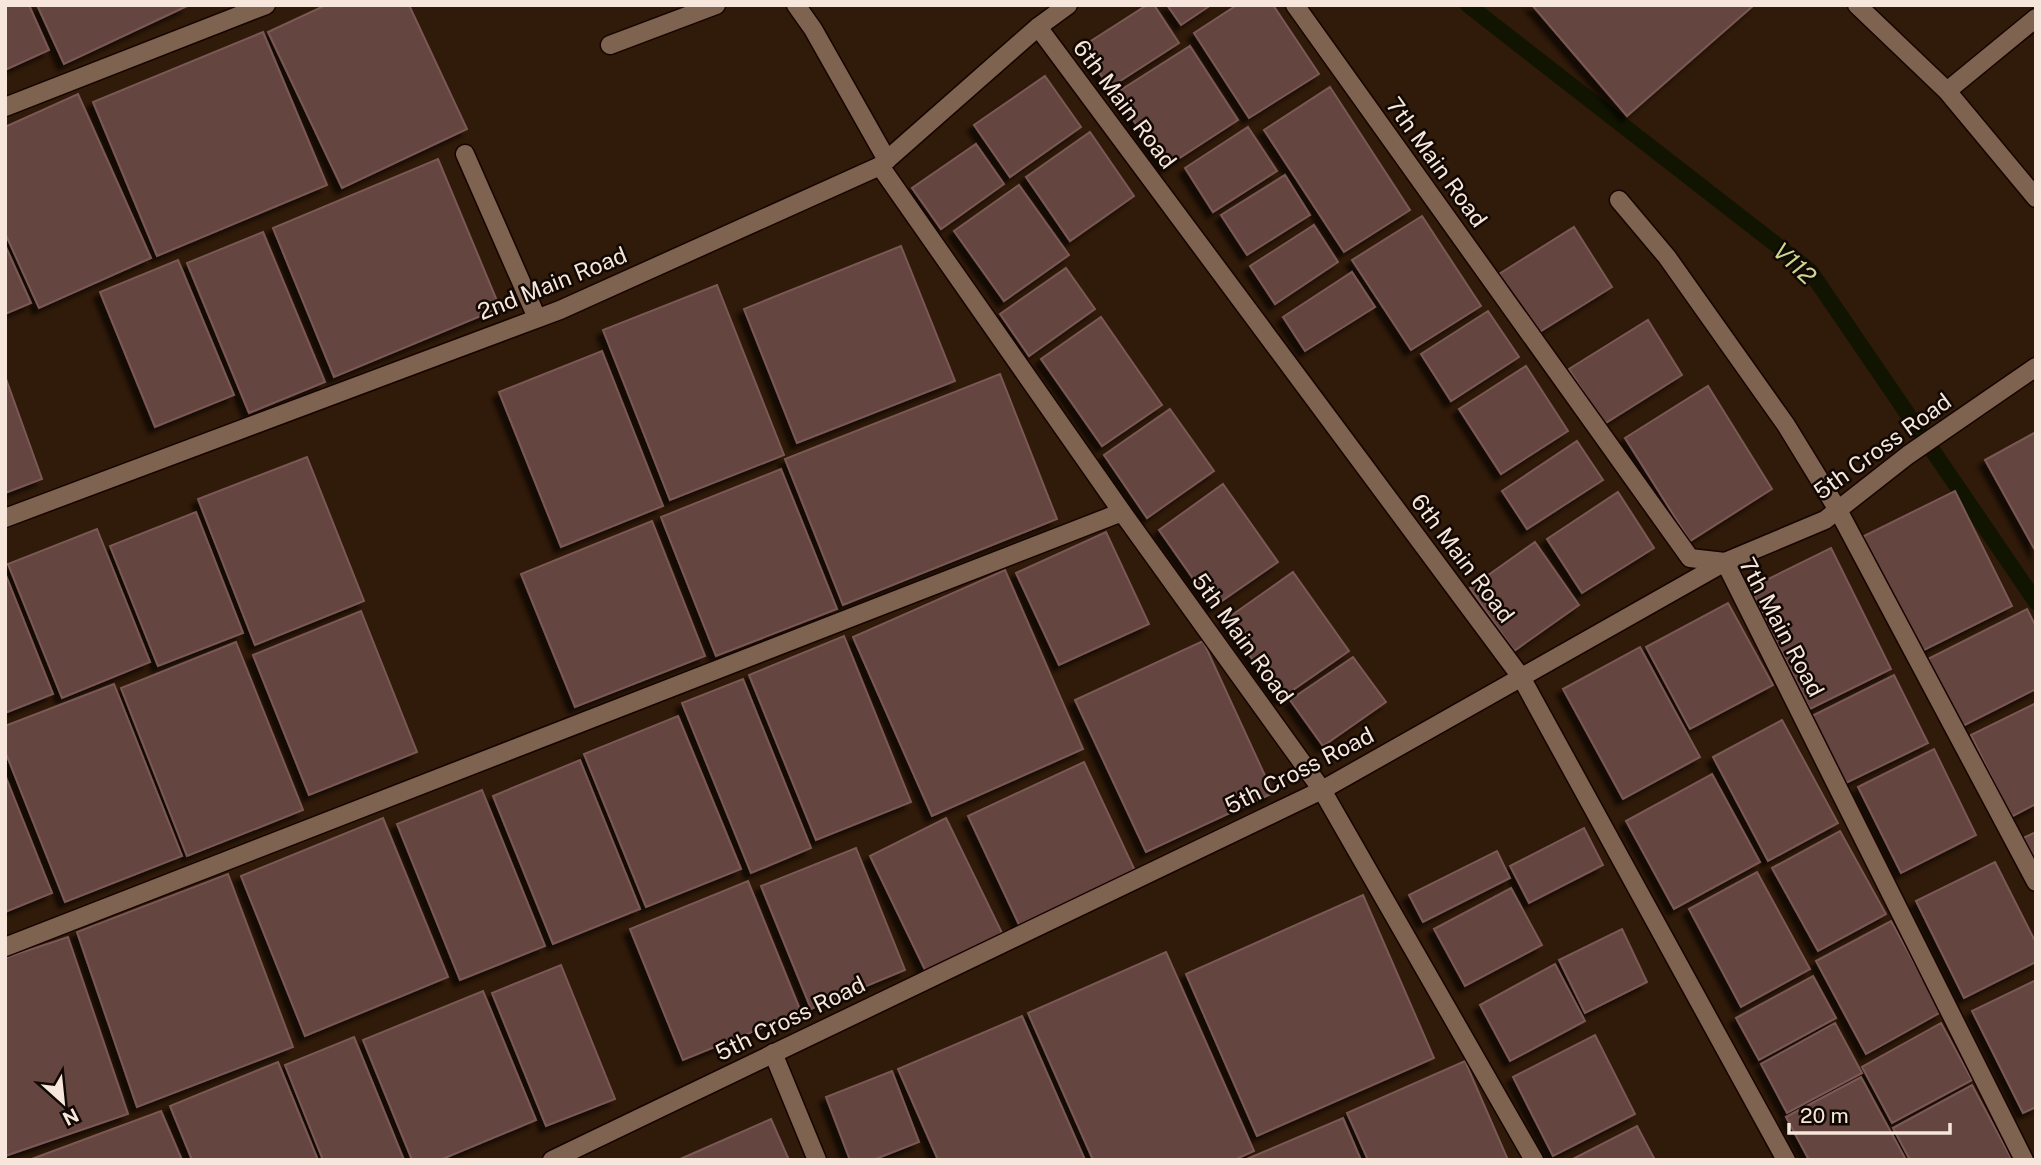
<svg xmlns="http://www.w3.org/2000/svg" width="2041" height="1165" font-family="'Public Sans',sans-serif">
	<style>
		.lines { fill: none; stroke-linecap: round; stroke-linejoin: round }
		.stream { stroke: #111401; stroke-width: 16 }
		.building { fill: #654541; stroke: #7a5955; stroke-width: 2; filter: url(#shadow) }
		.minor-casing { stroke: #170400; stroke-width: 21 }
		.tertiary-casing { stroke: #170400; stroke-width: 21 }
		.minor { stroke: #7e6350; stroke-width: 18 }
		.tertiary { stroke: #7e6350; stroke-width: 18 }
		.labels { text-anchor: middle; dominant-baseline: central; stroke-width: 5; stroke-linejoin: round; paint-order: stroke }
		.street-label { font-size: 23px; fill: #f6e6dc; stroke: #110803 }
		.water-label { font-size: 24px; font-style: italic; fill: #ccd88f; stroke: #110803 }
	</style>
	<defs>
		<filter id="shadow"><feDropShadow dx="-6" dy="6" stdDeviation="2" flood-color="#0009"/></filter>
	</defs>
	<rect width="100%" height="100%" fill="#301a09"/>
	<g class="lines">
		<path class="stream" d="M 1468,5 L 1810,271 L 2036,602"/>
	</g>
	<path class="building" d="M 5,5 L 29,5 L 49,50 L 5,70 Z
		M 37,5 L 187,5 L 187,6 L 64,64 Z
		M 326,5 L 409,5 L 467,129 L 342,188 L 268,32 Z
		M 1147,5 L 1154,5 L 1179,43 L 1109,88 L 1083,46 Z
		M 1167,5 L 1211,5 L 1181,25 Z
		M 1237,5 L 1273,5 L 1319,74 L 1249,118 L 1194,33 Z
		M 1532,5 L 1754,5 L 1627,116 Z
		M 263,32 L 327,185 L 157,256 L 93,102 Z
		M 1190,46 L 1238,120 L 1164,168 L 1116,93 Z
		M 1045,76 L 1081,127 L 1010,177 L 974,125 Z
		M 1330,87 L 1410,210 L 1344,252 L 1264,130 Z
		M 78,94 L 151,258 L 39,308 L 5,233 L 5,127 Z
		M 1248,127 L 1277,171 L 1213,212 L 1185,168 Z
		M 1090,132 L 1134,196 L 1070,241 L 1026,177 Z
		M 976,144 L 1004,184 L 941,229 L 912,188 Z
		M 438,159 L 500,308 L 334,377 L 273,228 Z
		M 1285,175 L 1310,215 L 1247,255 L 1221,215 Z
		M 1019,185 L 1069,255 L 1004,301 L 954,231 Z
		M 1422,216 L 1481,306 L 1411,350 L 1352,260 Z
		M 1314,225 L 1338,262 L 1275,304 L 1250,266 Z
		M 1574,227 L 1612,287 L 1536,334 L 1499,274 Z
		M 263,232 L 325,382 L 249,413 L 187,263 Z
		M 5,245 L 31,303 L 5,314 Z
		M 901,246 L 955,381 L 797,443 L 744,309 Z
		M 178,260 L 234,395 L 155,427 L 100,292 Z
		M 1066,268 L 1095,309 L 1029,356 L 1000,314 Z
		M 1352,272 L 1375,307 L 1305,351 L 1283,317 Z
		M 717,285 L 784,455 L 670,500 L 603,330 Z
		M 1488,311 L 1519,357 L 1451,401 L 1421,354 Z
		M 1101,317 L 1162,405 L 1102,446 L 1041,359 Z
		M 1648,320 L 1682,375 L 1604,424 L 1569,369 Z
		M 602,351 L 663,506 L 561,547 L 499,392 Z
		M 1526,366 L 1568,431 L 1501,474 L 1459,409 Z
		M 1000,374 L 1057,519 L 843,605 L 785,459 Z
		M 5,376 L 42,479 L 5,493 Z
		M 1708,386 L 1772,489 L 1690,541 L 1625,438 Z
		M 1170,409 L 1214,471 L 1147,518 L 1104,455 Z
		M 2036,432 L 2036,552 L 1985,460 Z
		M 1577,441 L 1603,480 L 1527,529 L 1502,491 Z
		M 307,457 L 364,601 L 255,645 L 198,499 Z
		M 781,469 L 837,609 L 716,656 L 661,517 Z
		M 1223,484 L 1278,562 L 1213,607 L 1159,530 Z
		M 1955,491 L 2012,606 L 1916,654 L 1858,539 Z
		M 1618,492 L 1654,548 L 1582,593 L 1547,539 Z
		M 196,512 L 243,633 L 158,666 L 110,546 Z
		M 652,521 L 705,656 L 575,707 L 521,574 Z
		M 97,529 L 150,662 L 62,698 L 8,564 Z
		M 1106,532 L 1149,624 L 1059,665 L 1016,573 Z
		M 1535,542 L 1579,605 L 1514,651 L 1470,588 Z
		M 1831,548 L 1891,669 L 1810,709 L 1750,588 Z
		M 1005,570 L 1083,749 L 932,816 L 853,637 Z
		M 1293,572 L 1349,651 L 1280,699 L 1225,620 Z
		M 5,573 L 53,694 L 5,713 Z
		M 1728,603 L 1773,685 L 1690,729 L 1646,647 Z
		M 2027,609 L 2036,627 L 2036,689 L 1959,728 L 1926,660 Z
		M 361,611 L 417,752 L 309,795 L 253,655 Z
		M 844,636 L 911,802 L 816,840 L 749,675 Z
		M 1203,641 L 1273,793 L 1146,852 L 1075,700 Z
		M 236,642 L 303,810 L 187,856 L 121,688 Z
		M 1640,647 L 1700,757 L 1623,799 L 1563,689 Z
		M 1353,657 L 1386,702 L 1323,746 L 1290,700 Z
		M 1894,675 L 1928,743 L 1846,783 L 1812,716 Z
		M 743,679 L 811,848 L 751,873 L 682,703 Z
		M 114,684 L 182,856 L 65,902 L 5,751 L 5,726 Z
		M 2036,703 L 2036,804 L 2011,817 L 1971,735 Z
		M 678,716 L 741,869 L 646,907 L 584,754 Z
		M 1782,720 L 1838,823 L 1768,861 L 1713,757 Z
		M 1934,749 L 1976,835 L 1901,873 L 1858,787 Z
		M 580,760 L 640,909 L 553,944 L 493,796 Z
		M 1084,762 L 1137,875 L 1021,929 L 968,816 Z
		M 1712,774 L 1760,862 L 1674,909 L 1626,821 Z
		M 5,775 L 52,893 L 5,912 Z
		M 482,790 L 545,946 L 460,980 L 397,824 Z
		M 383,818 L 448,977 L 305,1036 L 241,876 Z
		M 946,818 L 1003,935 L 926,972 L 870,856 Z
		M 1584,828 L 1603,865 L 1529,903 L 1510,866 Z
		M 1840,831 L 1886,914 L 1818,951 L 1772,868 Z
		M 2036,832 L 2036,863 L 2023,838 Z
		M 856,848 L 905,970 L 811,1009 L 761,886 Z
		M 1497,851 L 1510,878 L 1423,922 L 1409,895 Z
		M 1995,862 L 2036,943 L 2036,962 L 1964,998 L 1916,901 Z
		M 1757,872 L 1810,969 L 1741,1007 L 1689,909 Z
		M 228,874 L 293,1047 L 137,1107 L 77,932 Z
		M 748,881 L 801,1012 L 683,1060 L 630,929 Z
		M 1511,888 L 1542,945 L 1465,986 L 1434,929 Z
		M 1363,895 L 1434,1058 L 1257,1136 L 1186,974 Z
		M 1891,921 L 1941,1012 L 1866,1054 L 1816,961 Z
		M 1622,929 L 1647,982 L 1585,1013 L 1559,960 Z
		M 68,937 L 128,1114 L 5,1156 L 5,958 Z
		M 1166,952 L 1254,1151 L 1234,1160 L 1093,1160 L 1028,1013 Z
		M 1555,964 L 1585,1021 L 1510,1061 L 1480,1005 Z
		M 561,965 L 615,1099 L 546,1126 L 492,993 Z
		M 1813,976 L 1836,1018 L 1759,1060 L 1736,1018 Z
		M 2036,980 L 2036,1107 L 2023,1113 L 1972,1011 Z
		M 483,991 L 536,1120 L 440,1160 L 412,1160 L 363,1040 Z
		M 1022,1016 L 1085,1160 L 938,1160 L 898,1069 Z
		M 1835,1023 L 1862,1073 L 1787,1113 L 1761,1064 Z
		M 1941,1023 L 1972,1080 L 1892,1123 L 1862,1067 Z
		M 1595,1035 L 1635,1114 L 1553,1156 L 1513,1077 Z
		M 354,1037 L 404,1160 L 323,1160 L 285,1065 Z
		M 1465,1061 L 1508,1160 L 1368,1160 L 1347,1113 Z
		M 278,1062 L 318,1160 L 192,1160 L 170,1106 Z
		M 892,1071 L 919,1142 L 873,1160 L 850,1160 L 826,1097 Z
		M 1861,1077 L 1906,1160 L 1809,1160 L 1786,1117 Z
		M 1972,1085 L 2012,1160 L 1910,1160 L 1893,1128 Z
		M 161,1111 L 182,1160 L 29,1160 Z
		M 1343,1118 L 1361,1160 L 1247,1159 Z
		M 771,1119 L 789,1160 L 678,1160 Z
		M 1637,1126 L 1655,1160 L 1571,1160 Z"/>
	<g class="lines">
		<g class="minor-casing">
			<path id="minor" d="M 796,5 L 813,29 L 887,160
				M 1295,5 L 1690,558 L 1725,562 L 2024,1160
				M 1857,5 L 1947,91 L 2036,198
				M 1038,27 L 1521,677 L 1786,1160
				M 610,45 L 716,5
				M 1947,91 L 2036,18
				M 5,107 L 266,5
				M 465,154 L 537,318
				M 880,166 L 1122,512 L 1322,790 L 1534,1160
				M 1619,200 L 1667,257 L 1786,425 L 1838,510 L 2036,882
				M 5,947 L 1122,512
				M 773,1053 L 817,1160"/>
		</g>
		<g class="tertiary-casing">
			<path id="tertiary" d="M 5,518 L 560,310 L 880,166 L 1038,27 L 1068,5
				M 552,1160 L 1322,790 L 1725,562 L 1825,520 L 1908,455 L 2036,367"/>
		</g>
		<use href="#minor" class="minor"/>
		<use href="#tertiary" class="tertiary"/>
	</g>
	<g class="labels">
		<g class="street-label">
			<text transform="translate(1125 104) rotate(53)">6th Main Road</text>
			<text transform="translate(1437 162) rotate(54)">7th Main Road</text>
			<text transform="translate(552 283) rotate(-22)">2nd Main Road</text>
			<text transform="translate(1882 446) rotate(-36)">5th Cross Road</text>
			<text transform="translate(1463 558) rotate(53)">6th Main Road</text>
			<text transform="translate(1782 627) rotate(62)">7th Main Road</text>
			<text transform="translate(1243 638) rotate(54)">5th Main Road</text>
			<text transform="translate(1299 770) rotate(-27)">5th Cross Road</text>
			<text transform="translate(790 1018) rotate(-26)">5th Cross Road</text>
		</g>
		<g class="water-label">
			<text transform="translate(1795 263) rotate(43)">V112</text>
		</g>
	</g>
	<rect width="2041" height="1165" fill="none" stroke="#f6e6dc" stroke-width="14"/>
	<g transform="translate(63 1102) rotate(153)" stroke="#110803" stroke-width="5" paint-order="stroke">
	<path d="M0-5L12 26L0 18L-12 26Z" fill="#f6e6dc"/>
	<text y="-10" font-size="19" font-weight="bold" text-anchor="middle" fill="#f6e6dc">N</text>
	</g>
	<path d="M1789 1123v10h161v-10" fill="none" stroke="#f6e6dc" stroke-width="3.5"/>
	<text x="1800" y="1123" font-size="21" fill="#f6e6dc" stroke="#110803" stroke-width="5" paint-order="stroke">20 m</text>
</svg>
